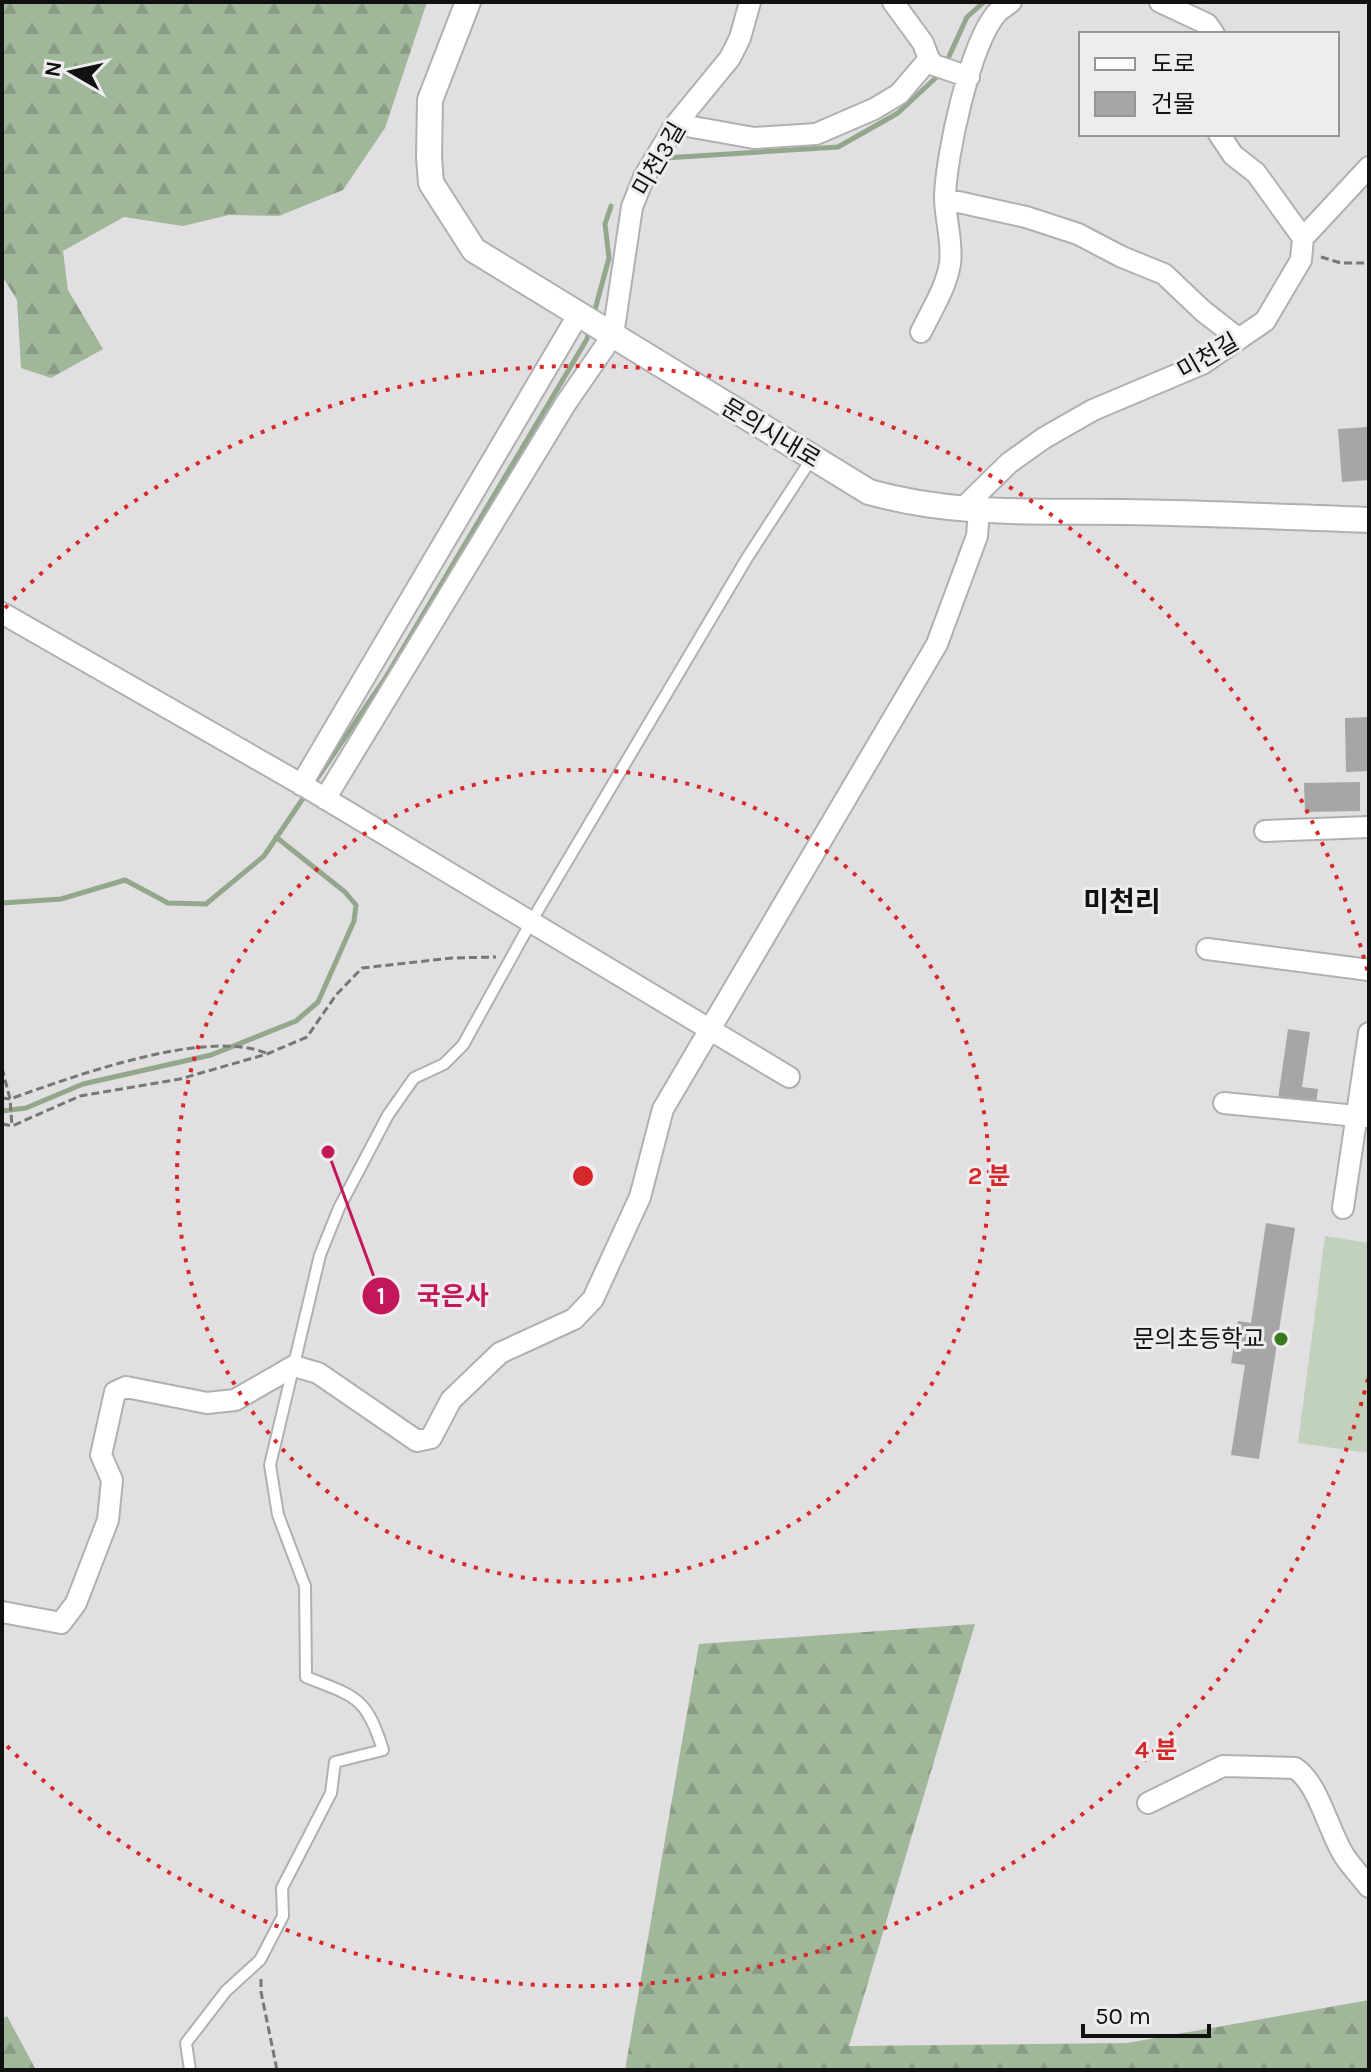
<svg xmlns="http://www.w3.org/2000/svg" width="1371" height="2072" font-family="Karla,'Noto Sans KR',sans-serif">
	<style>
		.forest { fill: url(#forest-firs) }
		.pitch { fill: #c1d1bc }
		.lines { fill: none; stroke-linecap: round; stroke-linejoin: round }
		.stream { stroke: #92a78b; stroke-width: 5 }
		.building { fill: #a7a5a8 }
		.service-casing { stroke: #b1afb2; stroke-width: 14 }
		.minor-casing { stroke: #b1afb2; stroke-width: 24 }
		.tertiary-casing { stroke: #b1afb2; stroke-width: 28 }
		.path { stroke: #777678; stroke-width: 3; stroke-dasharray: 8 4; stroke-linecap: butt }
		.service { stroke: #fff; stroke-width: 10 }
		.minor { stroke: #fff; stroke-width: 20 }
		.tertiary { stroke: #fff; stroke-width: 24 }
		.ring { fill: none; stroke: #d62828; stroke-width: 4; stroke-dasharray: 4 8 }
		.poi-dot { fill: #367a1b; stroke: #eeecef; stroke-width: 3 }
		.labels { text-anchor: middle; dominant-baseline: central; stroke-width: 6; stroke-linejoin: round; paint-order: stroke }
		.street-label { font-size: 24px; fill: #121112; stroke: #eeecef }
		.poi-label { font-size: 24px; fill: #121112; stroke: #eeecef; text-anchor: end }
		.quarter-label { font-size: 28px; font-weight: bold; fill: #121112; stroke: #eeecef }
		.centre { fill: #d62828; stroke: #eeecef; stroke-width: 4 }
		.ring-label { font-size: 24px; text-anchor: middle; font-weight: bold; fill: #d62828; stroke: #eeecef; stroke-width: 6; stroke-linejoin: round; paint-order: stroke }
		.leader { fill: none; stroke: #c2185b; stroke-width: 3 }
		.callout-dot { fill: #c2185b; stroke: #eeecef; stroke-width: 3 }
		.mark-label { font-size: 24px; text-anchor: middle; font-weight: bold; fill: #fff }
		.callout-label { font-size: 26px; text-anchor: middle; font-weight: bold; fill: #c2185b; stroke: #eeecef; stroke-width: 6; stroke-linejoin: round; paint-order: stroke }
	</style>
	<defs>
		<pattern id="forest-firs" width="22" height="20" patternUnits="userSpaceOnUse" patternTransform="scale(2)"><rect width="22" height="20" fill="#a1b79a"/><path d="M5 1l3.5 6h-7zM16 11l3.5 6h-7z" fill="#8a9c84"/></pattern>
	</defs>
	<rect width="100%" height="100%" fill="#e1dfe2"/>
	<path class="forest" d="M 2,2 L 427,2 L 385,128 L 343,190 L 279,216 L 229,215 L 183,226 L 124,217 L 63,251 L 68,290 L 103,349 L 51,378 L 21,368 L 17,300 L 2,276 Z
		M 975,1624 L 849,2046 L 1127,2043 L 1369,2000 L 1369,2070 L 625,2070 L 699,1644 Z
		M 7,2016 L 36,2070 L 2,2070 L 2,2019 Z"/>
	<path class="pitch" d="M 1325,1236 L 1369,1243 L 1369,1453 L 1298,1443 Z"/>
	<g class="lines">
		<path class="stream" d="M 946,63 L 967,17 L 984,2
			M 665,158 L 838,147 L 898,113 L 942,72
			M 593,317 L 609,258 L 605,224 L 611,206
			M 312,786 L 386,677 L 587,339 L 589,330
			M 2,903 L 61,899 L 125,880 L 168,903 L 206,904 L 264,856 L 306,794
			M 2,1111 L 26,1108 L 83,1084 L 211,1055 L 296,1021 L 318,1002 L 354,921 L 356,905 L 345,892 L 276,837"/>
	</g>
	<path class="building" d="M 1369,427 L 1369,480 L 1342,482 L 1338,429 Z
		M 1369,717 L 1369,771 L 1346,772 L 1345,718 Z
		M 1360,782 L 1360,811 L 1305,812 L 1304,783 Z
		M 1288,1029 L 1310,1032 L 1302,1087 L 1318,1089 L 1315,1111 L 1277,1106 Z
		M 1266,1223 L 1295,1228 L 1259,1459 L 1231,1455 L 1245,1365 L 1231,1363 L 1238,1321 L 1251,1323 Z"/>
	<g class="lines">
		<g class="service-casing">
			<path id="service" d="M 190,2070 L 186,2043 L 226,1991 L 260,1960 L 283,1916 L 282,1888 L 331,1793 L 335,1762 L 383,1750 C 366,1696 356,1697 306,1677 L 305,1586 L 278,1515 L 270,1465 L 320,1255 L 339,1208 L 388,1115 L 414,1078 L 444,1064 L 463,1045 L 531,922 L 747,558 L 812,458"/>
		</g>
		<g class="minor-casing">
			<path id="minor" d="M 893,2 L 923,43 L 929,59 L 934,65 L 969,77
				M 1160,2 L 1207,24 L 1214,34
				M 676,124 L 754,138 L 816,134 L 874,109 L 899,94 L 929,59
				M 945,199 L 1026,217 L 1078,234 L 1122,257 L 1164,274 L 1203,311 L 1239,339
				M 1303,238 L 1369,167
				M 921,332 C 931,311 946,288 950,264 C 953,241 945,219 945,197 C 946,155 970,45 996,14 C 1000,9 1006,6 1011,2
				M 961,510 L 1009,463 L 1044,438 L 1093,410 L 1202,364 L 1265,321 L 1301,260 L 1303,238 L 1256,173 L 1233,155 L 1219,134
				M 2,613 L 306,787 L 789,1077
				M 301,785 L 578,315
				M 325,799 L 566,403 L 613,335 L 632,207 L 644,177 L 676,124 L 730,58 L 740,38 L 750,2
				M 1265,831 L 1369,827
				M 1207,949 L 1369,970
				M 1224,1103 L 1367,1117
				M 1343,1208 L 1369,1033
				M 2,1612 L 61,1623 L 76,1603 L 108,1520 L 112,1480 L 101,1455 L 115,1392 L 126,1387 L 207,1403 L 235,1400 L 294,1366 L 318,1373 L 417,1441 L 431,1438 L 451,1400 L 500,1353 L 574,1319 L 593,1299 L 640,1197 L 663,1109 L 937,644 L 977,536 L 979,511
				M 1148,1803 L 1223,1766 L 1295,1768 C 1319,1784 1328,1831 1345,1857 C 1352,1867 1361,1877 1369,1887"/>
		</g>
		<g class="tertiary-casing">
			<path id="tertiary" d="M 468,2 L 430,100 L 429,157 L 431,183 L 474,250 L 869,492 C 954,516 1036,511 1124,512 C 1206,513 1287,517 1369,520"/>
		</g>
		<path class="path" d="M 1321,257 L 1341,263 L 1369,263
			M 2,1068 L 10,1099 L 12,1126
			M 2,1098 L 10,1099 C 72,1077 204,1028 266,1053
			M 2,1124 L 12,1126 L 80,1096 L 180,1079 L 267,1054 L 307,1037 L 336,995 L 362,968 L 452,958 L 496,957
			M 261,1979 L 261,1992 L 277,2070"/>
		<use href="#service" class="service"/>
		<use href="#minor" class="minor"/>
		<use href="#tertiary" class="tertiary"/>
	</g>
	<g class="ring">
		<circle cx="583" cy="1176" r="406"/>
		<path d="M1368 1379A811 811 0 0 1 5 1744M5 608A811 811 0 0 1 1368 973"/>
	</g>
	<circle class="poi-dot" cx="1281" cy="1339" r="8"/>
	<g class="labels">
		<g class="street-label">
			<text transform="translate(659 159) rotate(-60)">미천3길</text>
			<text transform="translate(1208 356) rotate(-30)">미천길</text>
			<text transform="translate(771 433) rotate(31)">문의시내로</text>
		</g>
		<g class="poi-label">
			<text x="1265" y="1339">문의초등학교</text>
		</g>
		<g class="quarter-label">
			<text x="1122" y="901">미천리</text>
		</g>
	</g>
	<circle cx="583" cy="1176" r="12" class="centre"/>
	<g class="ring-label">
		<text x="989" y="1184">2 분</text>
		<text x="1156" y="1758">4 분</text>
	</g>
	<path class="leader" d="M328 1152L381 1296"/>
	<g class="callout-dot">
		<circle cx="328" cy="1152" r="8"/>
		<circle cx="381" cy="1296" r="20"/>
	</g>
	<g class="mark-label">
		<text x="381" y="1304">1</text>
	</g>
	<g class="callout-label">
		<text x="453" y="1305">국은사</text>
	</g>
	<rect width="1371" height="2072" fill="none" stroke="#121112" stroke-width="8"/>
	<rect x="1079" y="32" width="260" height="104" fill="#eeecef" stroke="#969497" stroke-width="2"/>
	<rect x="1095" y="58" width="40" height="12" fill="#ffffff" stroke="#969497" stroke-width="2"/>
	<text x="1151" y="72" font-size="24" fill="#121112">도로</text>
	<rect x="1095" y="92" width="40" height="24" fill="#a7a5a8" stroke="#969497" stroke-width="2"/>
	<text x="1151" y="112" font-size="24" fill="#121112">건물</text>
	<g transform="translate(72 72) rotate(279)" stroke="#eeecef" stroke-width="6" paint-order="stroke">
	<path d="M0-6L14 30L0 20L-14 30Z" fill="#121112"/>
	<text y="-12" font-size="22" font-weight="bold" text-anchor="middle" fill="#121112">N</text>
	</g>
	<path d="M1083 2024v12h126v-12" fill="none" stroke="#121112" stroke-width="4"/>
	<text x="1095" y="2024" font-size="24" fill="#121112" stroke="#eeecef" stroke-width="6" paint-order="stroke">50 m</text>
</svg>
